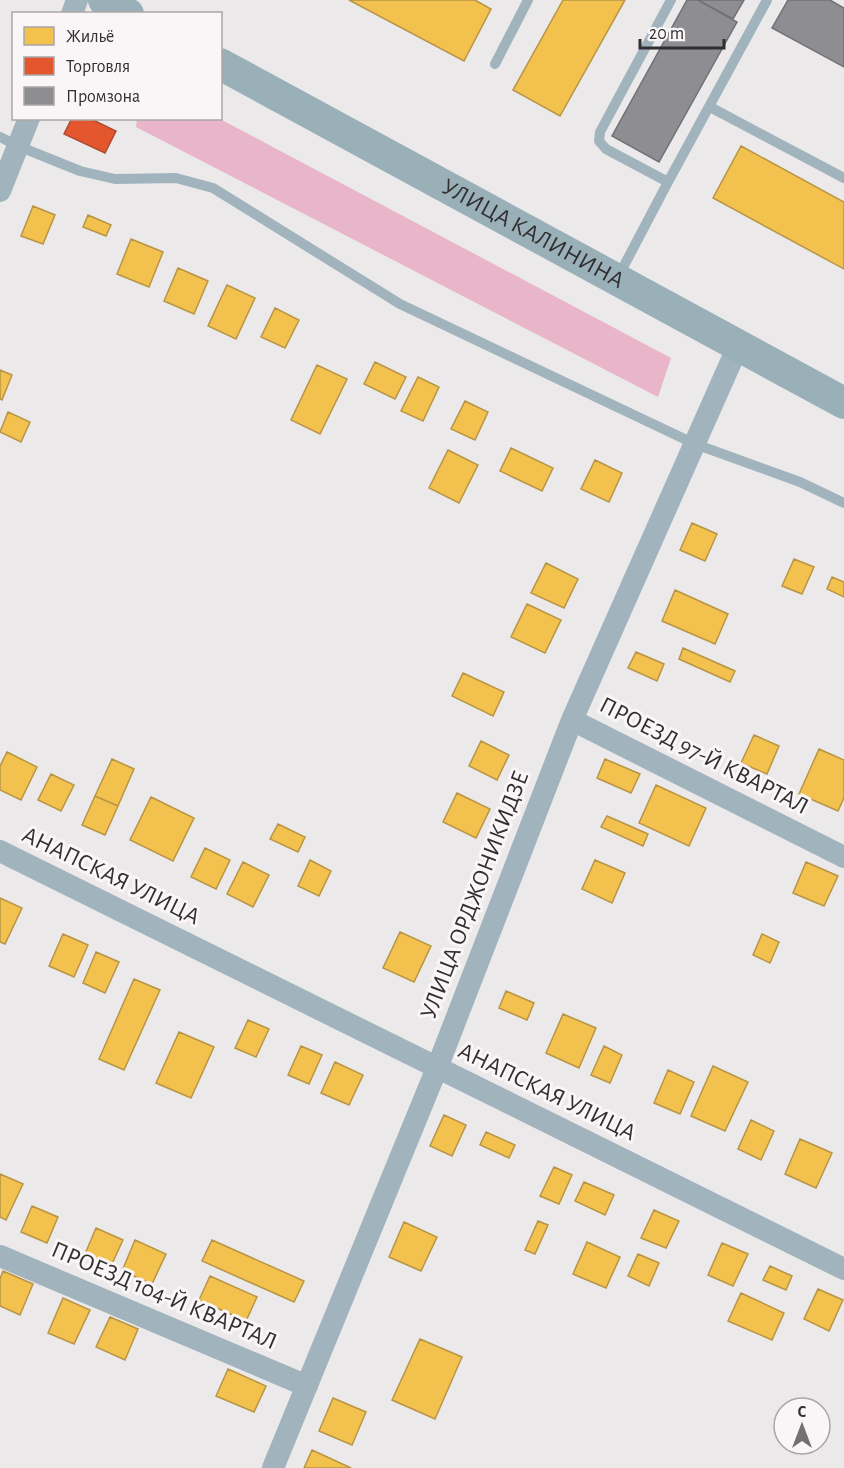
<svg xmlns="http://www.w3.org/2000/svg" width="844" height="1468" font-family="'Alegreya Sans',sans-serif">
	<style>
		.forest { fill: #e8b5c9 }
		.homes { fill: #f2c14e; stroke: #b89545; stroke-width: 1.5 }
		.shops { fill: #e4572e; stroke: #ae4b2f; stroke-width: 1.5 }
		.industry { fill: #8d8d92; stroke: #717175; stroke-width: 1.5 }
		.lines { fill: none; stroke-linecap: round; stroke-linejoin: round }
		.lane { stroke: #a1b4bd; stroke-width: 10 }
		.street { stroke: #a1b4bd; stroke-width: 22 }
		.secondary { stroke: #9ab0b9; stroke-width: 32 }
		.labels { text-anchor: middle; dominant-baseline: central; stroke-width: 6; stroke-linejoin: round; paint-order: stroke }
		.street-label { font-size: 24px; fill: #312f30; stroke: #faf6f7 }
	</style>
	<rect width="100%" height="100%" fill="#ece9ea"/>
	<path class="forest" d="M 137,119 L 220,119 L 671,358 L 658,397 L 136,127 Z"/>
	<path class="homes" d="M 349,0 L 475,0 L 491,9 L 464,61 Z
		M 563,0 L 625,0 L 560,116 L 513,90 Z
		M 741,146 L 844,202 L 844,269 L 713,198 Z
		M 33,206 L 55,215 L 43,244 L 21,236 Z
		M 88,215 L 111,225 L 106,236 L 83,227 Z
		M 131,239 L 163,252 L 149,287 L 117,274 Z
		M 178,268 L 208,281 L 194,314 L 164,301 Z
		M 227,285 L 255,298 L 236,339 L 208,326 Z
		M 275,308 L 299,320 L 285,348 L 261,337 Z
		M 375,362 L 406,377 L 395,399 L 364,384 Z
		M 317,365 L 347,379 L 320,434 L 291,420 Z
		M 0,370 L 12,375 L 2,400 L 0,399 Z
		M 418,377 L 439,387 L 423,421 L 401,411 Z
		M 465,401 L 488,412 L 475,440 L 451,429 Z
		M 8,412 L 30,422 L 21,442 L 0,432 Z
		M 511,448 L 553,468 L 542,491 L 500,471 Z
		M 448,450 L 478,465 L 459,503 L 429,488 Z
		M 595,460 L 622,473 L 609,502 L 581,489 Z
		M 692,523 L 717,534 L 705,561 L 680,550 Z
		M 794,559 L 814,567 L 802,594 L 782,586 Z
		M 546,563 L 578,579 L 564,608 L 531,593 Z
		M 832,577 L 844,582 L 844,597 L 827,589 Z
		M 675,590 L 728,614 L 715,644 L 662,621 Z
		M 527,604 L 561,620 L 545,653 L 511,637 Z
		M 683,648 L 735,671 L 730,682 L 679,659 Z
		M 636,652 L 664,664 L 657,681 L 628,668 Z
		M 463,673 L 504,692 L 493,716 L 452,696 Z
		M 754,735 L 779,746 L 767,774 L 741,763 Z
		M 481,741 L 509,755 L 497,780 L 469,766 Z
		M 819,749 L 844,760 L 844,798 L 838,811 L 799,794 Z
		M 7,752 L 37,767 L 21,800 L 0,790 L 0,766 Z
		M 112,759 L 134,769 L 118,806 L 95,796 Z
		M 605,759 L 640,774 L 631,793 L 597,778 Z
		M 51,774 L 74,785 L 61,811 L 38,800 Z
		M 656,785 L 706,808 L 689,846 L 639,823 Z
		M 457,793 L 490,809 L 476,838 L 443,822 Z
		M 95,796 L 118,806 L 105,835 L 82,825 Z
		M 151,797 L 194,818 L 173,861 L 130,840 Z
		M 607,816 L 648,834 L 643,846 L 601,827 Z
		M 278,824 L 305,837 L 298,852 L 270,839 Z
		M 205,848 L 230,860 L 216,889 L 191,877 Z
		M 310,860 L 331,871 L 319,896 L 298,886 Z
		M 595,860 L 625,873 L 612,903 L 582,889 Z
		M 243,862 L 269,875 L 253,907 L 227,894 Z
		M 806,862 L 838,876 L 824,906 L 793,893 Z
		M 0,898 L 22,908 L 5,944 L 0,942 Z
		M 400,932 L 431,946 L 414,982 L 383,968 Z
		M 63,934 L 88,945 L 74,977 L 49,966 Z
		M 762,934 L 779,942 L 770,963 L 753,955 Z
		M 96,952 L 119,962 L 105,993 L 83,983 Z
		M 134,979 L 160,990 L 124,1070 L 99,1059 Z
		M 506,991 L 534,1003 L 527,1020 L 499,1008 Z
		M 563,1014 L 596,1028 L 579,1068 L 546,1053 Z
		M 248,1020 L 269,1029 L 256,1057 L 235,1048 Z
		M 179,1032 L 214,1047 L 191,1098 L 156,1083 Z
		M 301,1046 L 322,1055 L 309,1084 L 288,1075 Z
		M 604,1046 L 622,1055 L 610,1083 L 591,1075 Z
		M 335,1062 L 363,1075 L 349,1105 L 321,1093 Z
		M 713,1066 L 748,1082 L 725,1131 L 691,1116 Z
		M 668,1070 L 694,1082 L 680,1114 L 654,1103 Z
		M 444,1115 L 466,1125 L 452,1156 L 430,1146 Z
		M 751,1120 L 774,1131 L 761,1160 L 738,1149 Z
		M 486,1132 L 515,1145 L 509,1158 L 480,1145 Z
		M 800,1139 L 832,1153 L 816,1188 L 785,1174 Z
		M 554,1167 L 572,1175 L 559,1204 L 540,1196 Z
		M 0,1174 L 23,1184 L 6,1220 L 0,1217 Z
		M 584,1182 L 614,1195 L 605,1215 L 575,1201 Z
		M 32,1206 L 58,1217 L 47,1243 L 21,1232 Z
		M 654,1210 L 679,1221 L 666,1248 L 641,1238 Z
		M 538,1221 L 548,1225 L 535,1254 L 525,1250 Z
		M 404,1222 L 437,1237 L 421,1271 L 389,1257 Z
		M 96,1228 L 123,1240 L 111,1266 L 85,1254 Z
		M 135,1240 L 166,1254 L 152,1284 L 122,1271 Z
		M 212,1240 L 304,1281 L 294,1302 L 202,1261 Z
		M 587,1242 L 620,1257 L 606,1288 L 573,1274 Z
		M 722,1243 L 748,1254 L 733,1286 L 708,1275 Z
		M 638,1254 L 659,1263 L 649,1286 L 628,1276 Z
		M 770,1266 L 792,1276 L 786,1290 L 763,1280 Z
		M 3,1271 L 33,1284 L 20,1315 L 0,1306 L 0,1279 Z
		M 210,1276 L 257,1297 L 246,1321 L 199,1300 Z
		M 818,1289 L 843,1300 L 829,1331 L 804,1319 Z
		M 741,1293 L 784,1313 L 772,1340 L 728,1321 Z
		M 63,1298 L 90,1310 L 74,1344 L 48,1333 Z
		M 110,1317 L 138,1329 L 125,1360 L 96,1347 Z
		M 420,1339 L 462,1357 L 435,1419 L 392,1400 Z
		M 228,1369 L 266,1386 L 254,1412 L 216,1396 Z
		M 333,1398 L 366,1412 L 352,1445 L 319,1431 Z
		M 312,1450 L 351,1468 L 304,1468 Z"/>
	<path class="shops" d="M 72,118 L 89,118 L 116,131 L 105,153 L 64,134 Z"/>
	<path class="industry" d="M 687,0 L 698,0 L 737,22 L 659,162 L 612,136 Z
		M 698,0 L 744,0 L 733,19 Z
		M 788,0 L 830,0 L 844,8 L 844,67 L 772,28 Z"/>
	<g class="lines">
		<path class="lane" d="M 495,64 L 528,0
			M 710,107 L 844,178
			M 0,137 L 18,146 L 80,171 L 115,179 L 176,178 L 213,188 L 400,304 L 695,444 L 800,482 L 844,503
			M 668,182 L 606,149 L 599,141 L 600,132 L 671,0
			M 618,277 L 668,182 L 767,0"/>
		<path class="street" d="M 72,14 L 77,0
			M 0,191 L 29,118
			M 572,720 L 844,857
			M 0,851 L 844,1269
			M 0,1256 L 307,1386
			M 273,1468 L 437,1068 L 572,720 L 738,346"/>
		<g class="secondary">
			<path d="M 104,0 L 128,14"/>
			<path id="s1" d="M 220,64 L 844,403"/>
		</g>
	</g>
	<g class="labels">
		<g class="street-label">
			<text stroke="none"><textPath href="#s1" startOffset="356">УЛИЦА КАЛИНИНА</textPath></text>
			<text transform="translate(704 756) rotate(27)">ПРОЕЗД 97-Й КВАРТАЛ</text>
			<text transform="translate(111 876) rotate(26)">АНАПСКАЯ УЛИЦА</text>
			<text transform="translate(475 895) rotate(-69)">УЛИЦА ОРДЖОНИКИДЗЕ</text>
			<text transform="translate(547 1092) rotate(26)">АНАПСКАЯ УЛИЦА</text>
			<text transform="translate(164 1296) rotate(23)">ПРОЕЗД 104-Й КВАРТАЛ</text>
		</g>
	</g>
	<rect x="12" y="12" width="210" height="108" fill="#faf6f7" stroke="#aaa6a7" stroke-width="1.5"/>
	<rect x="24" y="27" width="30" height="18" fill="#f2c14e" stroke="#aaa6a7" stroke-width="1.5"/>
	<text x="66" y="42" font-size="18" fill="#312f30">Жильё</text>
	<rect x="24" y="57" width="30" height="18" fill="#e4572e" stroke="#aaa6a7" stroke-width="1.5"/>
	<text x="66" y="72" font-size="18" fill="#312f30">Торговля</text>
	<rect x="24" y="87" width="30" height="18" fill="#8d8d92" stroke="#aaa6a7" stroke-width="1.5"/>
	<text x="66" y="102" font-size="18" fill="#312f30">Промзона</text>
	<g transform="translate(802 1426)"><circle r="28" fill="#faf6f7" stroke="#aaa6a7" stroke-width="1.5"/>
	<path d="M0-4.5L10 22L0 15L-10 22Z" fill="#727071"/>
	<text y="-9" font-size="16" font-weight="bold" text-anchor="middle" fill="#312f30">С</text>
	</g>
	<path d="M640 39v9h84v-9" fill="none" stroke="#312f30" stroke-width="3"/>
	<text x="649" y="39" font-size="18" fill="#312f30" stroke="#faf6f7" stroke-width="4.5" paint-order="stroke">20 m</text>
</svg>
